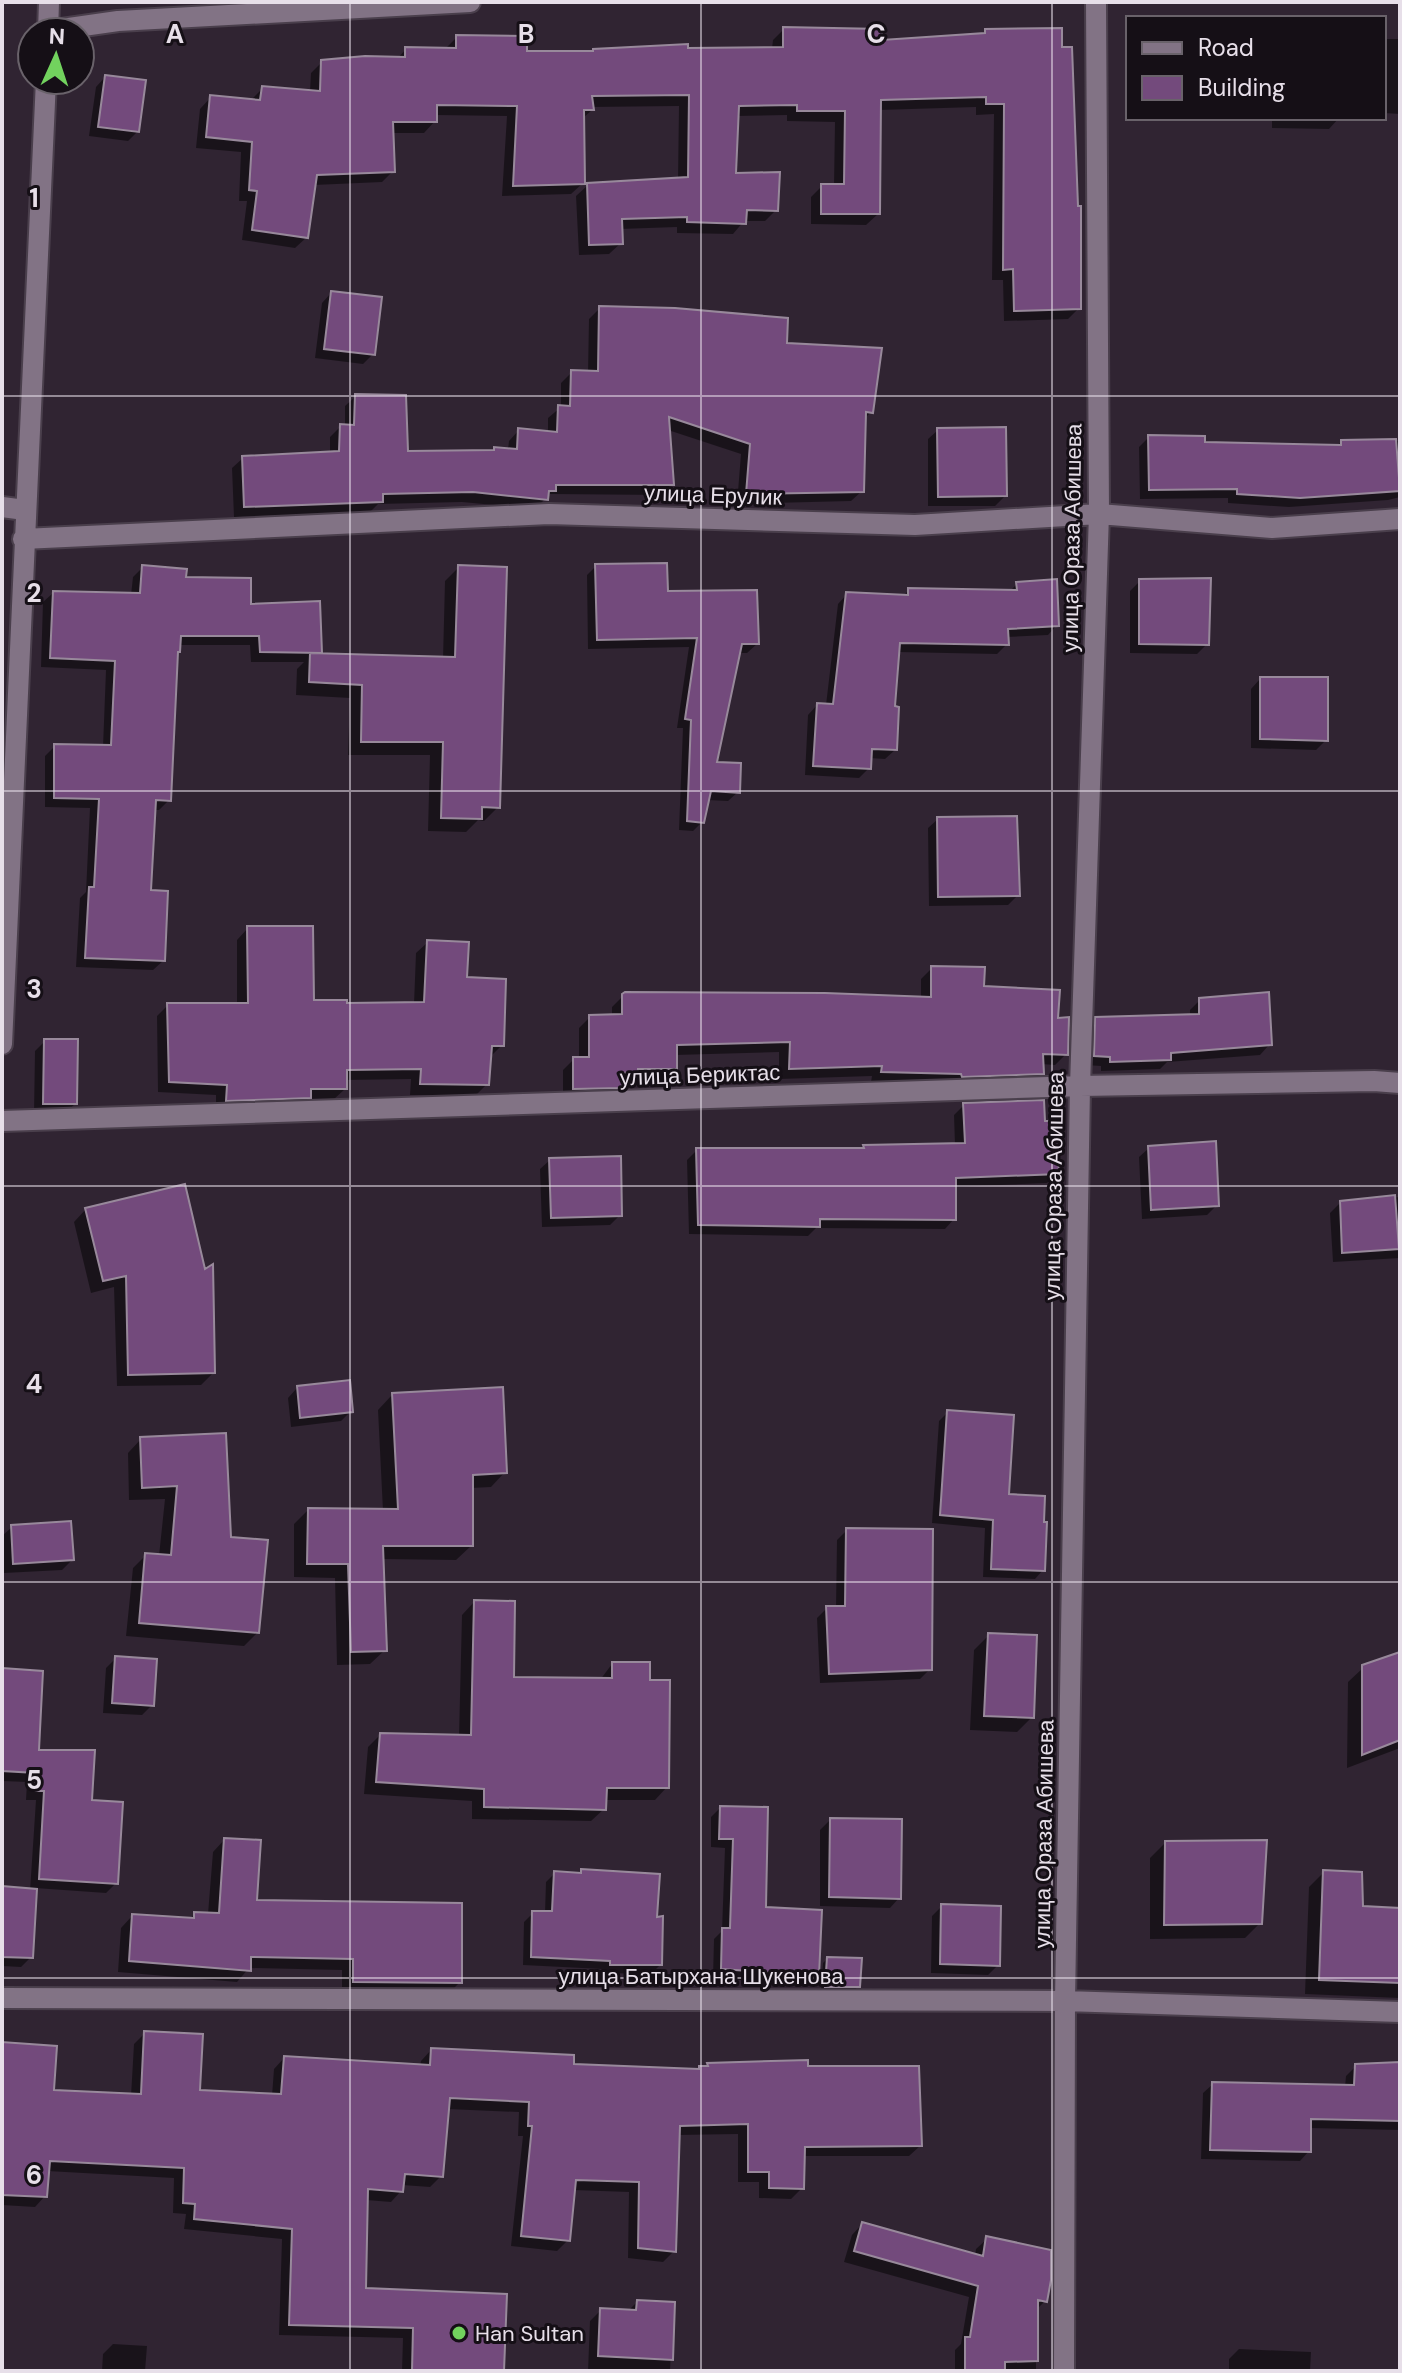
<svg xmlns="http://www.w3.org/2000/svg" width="1402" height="2373" font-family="'DM Sans',sans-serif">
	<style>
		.shadow { fill: #0007 }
		.building { fill: #734a7c; stroke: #98899b; stroke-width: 2 }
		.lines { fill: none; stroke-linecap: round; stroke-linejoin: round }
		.minor-casing { stroke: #4a3f4c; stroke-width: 24 }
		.minor { stroke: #827385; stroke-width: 20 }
		.grid { fill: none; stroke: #e7dfe9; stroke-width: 2; stroke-opacity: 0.55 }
		.poi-dot { fill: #72d25e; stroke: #150f16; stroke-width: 3 }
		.labels { text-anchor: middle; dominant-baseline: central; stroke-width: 6; stroke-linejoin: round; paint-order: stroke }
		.street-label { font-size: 22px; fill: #e7dfe9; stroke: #150f16 }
		.poi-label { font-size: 22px; fill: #e7dfe9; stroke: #150f16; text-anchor: start }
		.grid-label { font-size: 26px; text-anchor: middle; font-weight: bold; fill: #e7dfe9; stroke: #150f16; stroke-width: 6; stroke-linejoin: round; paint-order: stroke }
	</style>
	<rect width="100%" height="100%" fill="#302432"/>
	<path class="shadow" d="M 784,29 L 880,42 L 982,36 L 986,31 L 1079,308 L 1068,319 L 1004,321 L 1003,280 L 992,280 L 994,114 L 976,115 L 976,107 L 879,110 L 878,214 L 866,225 L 811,224 L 811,197 L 822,186 L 834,186 L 835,122 L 787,121 L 787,115 L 736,116 L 734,175 L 776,210 L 765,221 L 744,221 L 733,234 L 677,233 L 677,227 L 620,229 L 621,243 L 609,254 L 579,255 L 576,196 L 588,185 L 678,180 L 679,106 L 591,107 L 592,110 L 582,119 L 583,183 L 571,194 L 502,196 L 507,116 L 435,115 L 435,121 L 424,133 L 391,133 L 393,171 L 382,182 L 314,185 L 307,237 L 295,248 L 242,240 L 247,201 L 239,201 L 241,152 L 196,148 L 200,109 L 211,97 L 251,100 L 262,89 L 310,92 L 311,73 L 322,62 L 397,59 L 406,49 L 446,48 L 457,37 L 525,53 L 772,49 L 773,40 Z
		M 1384,39 L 1400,39 L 1400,114 L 1384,113 Z
		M 105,77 L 138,131 L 128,141 L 89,136 L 96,87 Z
		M 1272,118 L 1339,118 L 1329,129 L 1272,128 Z
		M 331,293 L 373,354 L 363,364 L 315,358 L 322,303 Z
		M 600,308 L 784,345 L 871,412 L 864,419 L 862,491 L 851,501 L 737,504 L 741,454 L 668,430 L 672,484 L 661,495 L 550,494 L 535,509 L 462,502 L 378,504 L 370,512 L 234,517 L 232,468 L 243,458 L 330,454 L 330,437 L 341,426 L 345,426 L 345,406 L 356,396 L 407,454 L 508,450 L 509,441 L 519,430 L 548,433 L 548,418 L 561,407 L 561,383 L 572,372 L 588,373 L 589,319 Z
		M 938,430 L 1005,496 L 995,506 L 928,506 L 928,439 Z
		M 1149,437 L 1202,444 L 1336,447 L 1341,442 L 1400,441 L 1400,497 L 1388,500 L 1289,507 L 1228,503 L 1228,498 L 1140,499 L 1139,447 Z
		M 596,566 L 666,593 L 757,644 L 747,653 L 738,653 L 715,764 L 738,792 L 728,801 L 707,800 L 702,822 L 693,831 L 679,830 L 683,728 L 677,728 L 689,647 L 588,649 L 587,575 Z
		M 143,567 L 184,579 L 249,606 L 320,652 L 317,655 L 443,659 L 445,581 L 459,567 L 498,807 L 484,821 L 478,820 L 466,832 L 428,831 L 430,755 L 348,755 L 350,698 L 296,695 L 297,669 L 304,662 L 251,662 L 250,645 L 179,645 L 169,800 L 159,810 L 153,810 L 149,892 L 163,961 L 153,970 L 76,967 L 80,898 L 86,892 L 90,808 L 45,807 L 45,756 L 55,746 L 103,747 L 106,670 L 41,667 L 43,602 L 53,593 L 131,595 L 133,577 Z
		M 1140,581 L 1207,644 L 1197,654 L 1130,653 L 1130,591 Z
		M 1017,584 L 1057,625 L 1048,635 L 1007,637 L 1007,644 L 997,654 L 897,652 L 893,708 L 895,750 L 885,759 L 869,758 L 869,768 L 859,778 L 805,775 L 808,715 L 817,705 L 826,705 L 838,604 L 847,594 L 902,597 L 909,590 L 1009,592 Z
		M 1260,679 L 1326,740 L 1316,750 L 1251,748 L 1251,689 Z
		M 938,819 L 1018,895 L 1008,905 L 929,906 L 928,828 Z
		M 248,928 L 312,1002 L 345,1005 L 414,1004 L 416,953 L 428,942 L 465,979 L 502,1045 L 491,1056 L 487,1084 L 476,1095 L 410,1095 L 411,1079 L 345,1080 L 345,1089 L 333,1100 L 307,1100 L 298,1108 L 216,1111 L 216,1095 L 158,1092 L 157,1016 L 168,1005 L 237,1005 L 237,940 Z
		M 932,968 L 1056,1020 L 1066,1054 L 1055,1065 L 1041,1064 L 1042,1073 L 1031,1084 L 871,1082 L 872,1076 L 779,1079 L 779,1052 L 675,1055 L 675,1068 L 664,1079 L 628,1079 L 620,1083 L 620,1087 L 609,1098 L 563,1099 L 563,1070 L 574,1059 L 579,1059 L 579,1028 L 590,1017 L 612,1016 L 612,1007 L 625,994 L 921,999 L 921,979 Z
		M 1200,1000 L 1269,1045 L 1260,1055 L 1167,1062 L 1160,1069 L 1101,1071 L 1101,1066 L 1085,1065 L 1086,1029 L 1096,1019 L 1190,1016 L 1190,1010 Z
		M 45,1041 L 75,1104 L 65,1113 L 34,1113 L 35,1051 Z
		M 964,1105 L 1043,1123 L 1057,1173 L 1047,1183 L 954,1187 L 954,1219 L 945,1229 L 816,1228 L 808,1236 L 689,1234 L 687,1160 L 697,1150 L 861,1150 L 864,1147 L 955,1145 L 954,1115 Z
		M 1149,1148 L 1217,1205 L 1207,1215 L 1142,1219 L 1139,1157 Z
		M 550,1160 L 620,1215 L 610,1225 L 542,1227 L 540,1169 Z
		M 1400,1197 L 1400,1258 L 1333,1262 L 1330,1213 L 1340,1203 Z
		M 86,1209 L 213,1373 L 201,1385 L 117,1386 L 114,1287 L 91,1293 L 74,1222 Z
		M 297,1388 L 351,1411 L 341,1421 L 291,1427 L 288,1398 Z
		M 392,1395 L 505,1472 L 491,1487 L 471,1488 L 471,1546 L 456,1560 L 382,1559 L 385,1650 L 370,1664 L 337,1665 L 335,1578 L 294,1577 L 294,1524 L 308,1510 L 383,1511 L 378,1410 Z
		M 948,1412 L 1007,1496 L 1043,1570 L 1035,1579 L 983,1577 L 985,1528 L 932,1523 L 939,1421 Z
		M 141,1439 L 229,1539 L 257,1633 L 244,1646 L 126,1636 L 133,1568 L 146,1555 L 159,1556 L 165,1499 L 129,1500 L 128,1453 Z
		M 12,1527 L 72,1560 L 62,1570 L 4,1573 L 2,1536 Z
		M 847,1530 L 930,1669 L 920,1679 L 820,1683 L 817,1618 L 827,1608 L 836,1608 L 837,1540 Z
		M 474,1602 L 512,1679 L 600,1680 L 612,1664 L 648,1682 L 667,1787 L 655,1800 L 604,1800 L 604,1809 L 591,1821 L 472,1819 L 472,1801 L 364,1794 L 368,1747 L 380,1735 L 459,1737 L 462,1615 Z
		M 989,1635 L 1032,1717 L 1017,1732 L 970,1730 L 974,1650 Z
		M 1400,1654 L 1400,1748 L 1347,1768 L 1348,1682 L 1364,1667 Z
		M 116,1658 L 152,1705 L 142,1715 L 103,1713 L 106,1668 Z
		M 2,1670 L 37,1752 L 116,1883 L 106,1893 L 35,1888 L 31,1957 L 21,1967 L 2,1966 L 2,1888 L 30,1891 L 36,1800 L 26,1800 L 27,1782 L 2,1781 Z
		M 720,1808 L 764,1909 L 817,1976 L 808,1985 L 713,1978 L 714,1939 L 722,1931 L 725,1848 L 711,1847 L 711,1817 Z
		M 830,1820 L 899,1898 L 890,1908 L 820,1906 L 820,1830 Z
		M 224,1840 L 255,1902 L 460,1982 L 448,1994 L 342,1993 L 342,1970 L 249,1968 L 237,1982 L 118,1972 L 121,1928 L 132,1916 L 189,1919 L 195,1914 L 208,1914 L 213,1852 Z
		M 1165,1843 L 1260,1923 L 1245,1938 L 1150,1939 L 1150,1858 Z
		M 582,1871 L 655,1920 L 660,1965 L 651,1974 L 602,1973 L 602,1969 L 523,1965 L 524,1922 L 533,1913 L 545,1913 L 546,1882 L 555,1873 L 578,1875 Z
		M 1324,1872 L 1361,1908 L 1400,1910 L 1400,1998 L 1305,1994 L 1309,1887 Z
		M 942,1906 L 998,1965 L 988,1975 L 931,1973 L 932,1916 Z
		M 827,1959 L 858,1987 L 853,1991 L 821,1991 L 823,1963 Z
		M 145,2033 L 198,2092 L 272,2096 L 274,2069 L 284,2058 L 420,2067 L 421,2061 L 431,2050 L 572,2065 L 697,2071 L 708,2065 L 805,2068 L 920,2146 L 909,2156 L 803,2156 L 802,2188 L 791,2199 L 759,2198 L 759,2182 L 738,2182 L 738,2134 L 678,2135 L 674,2251 L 663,2262 L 628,2258 L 629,2192 L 573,2190 L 568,2240 L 557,2251 L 511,2246 L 523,2136 L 518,2136 L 519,2112 L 447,2109 L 441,2176 L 430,2187 L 402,2185 L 401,2191 L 391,2202 L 366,2200 L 364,2290 L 502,2371 L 402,2371 L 403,2338 L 279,2335 L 282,2239 L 184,2229 L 186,2214 L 173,2213 L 174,2178 L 47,2171 L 45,2196 L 35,2207 L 2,2205 L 2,2044 L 52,2092 L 131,2096 L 134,2044 Z
		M 1400,2064 L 1400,2130 L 1309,2128 L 1309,2151 L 1300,2161 L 1201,2159 L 1203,2093 L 1213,2084 L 1345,2087 L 1346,2076 L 1356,2066 Z
		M 862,2224 L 975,2256 L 976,2249 L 987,2239 L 1045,2301 L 1036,2310 L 1036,2371 L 955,2371 L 955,2350 L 961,2344 L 969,2297 L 844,2262 L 852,2235 Z
		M 637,2302 L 673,2304 L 670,2371 L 588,2371 L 590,2321 L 601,2310 L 628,2311 Z
		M 113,2344 L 147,2346 L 145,2371 L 102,2371 L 103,2354 Z
		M 1239,2349 L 1311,2352 L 1310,2371 L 1229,2371 L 1229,2359 Z"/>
	<path class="building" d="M 783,27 L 882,29 L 882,40 L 985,33 L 985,29 L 1062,28 L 1062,47 L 1072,47 L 1078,206 L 1081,206 L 1081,309 L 1014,311 L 1013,269 L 1003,270 L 1004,104 L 986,104 L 986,97 L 881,100 L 880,214 L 821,214 L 821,184 L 844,184 L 845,111 L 797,111 L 797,105 L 739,106 L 736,173 L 780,172 L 778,211 L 747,210 L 746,224 L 687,222 L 687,217 L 622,219 L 623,244 L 589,245 L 587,183 L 688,177 L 689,95 L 592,96 L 594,110 L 584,110 L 585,184 L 513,186 L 517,106 L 437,105 L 437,122 L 393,122 L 395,172 L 317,175 L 308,238 L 252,230 L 257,191 L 249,190 L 252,142 L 206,137 L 210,95 L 260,100 L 262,86 L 320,91 L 321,60 L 365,56 L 405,57 L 405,47 L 456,48 L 456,35 L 527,36 L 527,51 L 593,51 L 593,49 L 688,44 L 688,48 L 783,47 Z
		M 105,75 L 146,80 L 139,132 L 98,127 Z
		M 331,291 L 382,297 L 375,355 L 324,349 Z
		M 599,306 L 675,308 L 788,318 L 787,343 L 882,348 L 873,413 L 866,412 L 864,492 L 746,494 L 750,444 L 669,417 L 674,485 L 556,485 L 556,491 L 549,491 L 548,500 L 473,492 L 383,494 L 383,502 L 244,507 L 242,456 L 339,451 L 340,424 L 354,425 L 355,394 L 406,395 L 408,451 L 494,450 L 494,447 L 517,449 L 518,428 L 557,432 L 558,405 L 570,406 L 571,370 L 598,371 Z
		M 1006,427 L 1007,496 L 938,497 L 937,428 Z
		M 1148,435 L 1205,436 L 1205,442 L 1341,445 L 1341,440 L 1396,439 L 1400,491 L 1300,498 L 1237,494 L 1237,489 L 1149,490 Z
		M 667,563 L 668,591 L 757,590 L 759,644 L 742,644 L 717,762 L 741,763 L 740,793 L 711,791 L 704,823 L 687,821 L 691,720 L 685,719 L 697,638 L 597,640 L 595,564 Z
		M 142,565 L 187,569 L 186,577 L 251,578 L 251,604 L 320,601 L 322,653 L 260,652 L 259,636 L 181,636 L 180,652 L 178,652 L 171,801 L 156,800 L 151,890 L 168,891 L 165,961 L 85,958 L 89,887 L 94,887 L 99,799 L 54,798 L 54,744 L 111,745 L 115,661 L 50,658 L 53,591 L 140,593 Z
		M 458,565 L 507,567 L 500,808 L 482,807 L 482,819 L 441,818 L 443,742 L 361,742 L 362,685 L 309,682 L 310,653 L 455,657 Z
		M 1211,578 L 1209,645 L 1139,644 L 1139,579 Z
		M 1057,579 L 1059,626 L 1008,629 L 1009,645 L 900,643 L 895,706 L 899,707 L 897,750 L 872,749 L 871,769 L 813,766 L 817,703 L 833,704 L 846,592 L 908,595 L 908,588 L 1017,590 L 1016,582 Z
		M 1260,677 L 1328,677 L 1328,741 L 1260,739 Z
		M 1017,816 L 1020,896 L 938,897 L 937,817 Z
		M 247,926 L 313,926 L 314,1000 L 347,1000 L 347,1003 L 424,1002 L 427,940 L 469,942 L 467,977 L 506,979 L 504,1046 L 492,1046 L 489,1085 L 420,1084 L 421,1069 L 347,1070 L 347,1089 L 311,1089 L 311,1098 L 226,1101 L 227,1085 L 169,1082 L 167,1003 L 248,1003 Z
		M 931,966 L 985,967 L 984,986 L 1060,990 L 1058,1018 L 1069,1017 L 1068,1055 L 1043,1054 L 1044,1074 L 962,1077 L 961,1074 L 881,1072 L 882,1066 L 789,1069 L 790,1042 L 677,1045 L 677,1069 L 638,1069 L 638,1072 L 622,1073 L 622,1088 L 573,1089 L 573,1057 L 589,1057 L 589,1015 L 622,1014 L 622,994 L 625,992 L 825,993 L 931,997 Z
		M 1269,992 L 1272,1045 L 1171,1053 L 1171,1060 L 1110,1062 L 1110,1057 L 1094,1056 L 1095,1017 L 1199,1014 L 1199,998 Z
		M 44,1039 L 78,1039 L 77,1104 L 43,1104 Z
		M 1044,1100 L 1045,1121 L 1057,1121 L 1059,1174 L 956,1178 L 956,1220 L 820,1219 L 820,1227 L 698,1225 L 696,1148 L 864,1148 L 863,1145 L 965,1143 L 963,1103 Z
		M 1216,1141 L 1219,1206 L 1151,1210 L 1148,1146 Z
		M 621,1156 L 622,1216 L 551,1218 L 549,1158 Z
		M 185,1184 L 205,1269 L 213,1264 L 215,1373 L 128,1375 L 126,1276 L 103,1281 L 85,1208 Z
		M 1395,1195 L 1399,1249 L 1342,1253 L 1340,1201 Z
		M 350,1380 L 353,1412 L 300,1418 L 297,1386 Z
		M 503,1387 L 507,1473 L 473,1475 L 473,1546 L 383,1546 L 387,1651 L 351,1652 L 348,1564 L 307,1564 L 308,1508 L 398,1509 L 392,1393 Z
		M 947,1410 L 1014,1415 L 1009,1494 L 1045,1496 L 1044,1522 L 1047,1522 L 1045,1571 L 991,1569 L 993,1520 L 940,1515 Z
		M 226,1433 L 231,1537 L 268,1540 L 259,1633 L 139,1623 L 145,1553 L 171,1555 L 177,1486 L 142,1488 L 140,1437 Z
		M 71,1521 L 74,1560 L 13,1564 L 11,1525 Z
		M 846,1528 L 933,1529 L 932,1670 L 829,1674 L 826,1606 L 845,1606 Z
		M 474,1600 L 515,1601 L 514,1677 L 612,1678 L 612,1662 L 650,1662 L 650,1680 L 670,1680 L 669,1788 L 607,1788 L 606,1810 L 484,1807 L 484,1789 L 376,1782 L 380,1733 L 471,1735 Z
		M 988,1633 L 1037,1635 L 1034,1718 L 984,1716 Z
		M 1400,1652 L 1400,1740 L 1362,1755 L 1362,1665 Z
		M 115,1656 L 157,1659 L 154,1706 L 112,1703 Z
		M 2,1668 L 43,1671 L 39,1750 L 95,1750 L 92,1800 L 123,1802 L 118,1884 L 39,1879 L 44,1791 L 35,1791 L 36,1773 L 2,1771 Z
		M 720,1806 L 768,1807 L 766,1907 L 822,1910 L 819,1976 L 721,1969 L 722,1928 L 730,1928 L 733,1839 L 719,1839 Z
		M 830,1818 L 902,1819 L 901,1899 L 829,1897 Z
		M 224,1838 L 261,1840 L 257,1900 L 462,1903 L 462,1983 L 353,1982 L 353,1959 L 251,1957 L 251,1971 L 129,1961 L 132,1914 L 194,1918 L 194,1912 L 219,1913 Z
		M 1267,1840 L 1262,1924 L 1164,1925 L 1165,1841 Z
		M 581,1869 L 660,1874 L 657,1917 L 663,1916 L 662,1965 L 610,1965 L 610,1961 L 531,1957 L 532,1911 L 552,1911 L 554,1871 L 581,1873 Z
		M 1323,1870 L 1362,1872 L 1363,1906 L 1400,1908 L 1400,1983 L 1319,1980 Z
		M 2,1886 L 37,1889 L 33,1958 L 2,1957 Z
		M 941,1904 L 1001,1906 L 1000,1966 L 940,1964 Z
		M 827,1957 L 862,1958 L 860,1987 L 825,1987 Z
		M 144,2031 L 203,2034 L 200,2090 L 281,2094 L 284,2056 L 430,2065 L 431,2048 L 574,2055 L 574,2064 L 699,2069 L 699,2066 L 708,2066 L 707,2063 L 808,2060 L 808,2066 L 919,2066 L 922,2146 L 805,2147 L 804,2189 L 769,2188 L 769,2172 L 748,2172 L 748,2124 L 680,2126 L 676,2252 L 638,2248 L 639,2182 L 576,2180 L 570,2241 L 521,2236 L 532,2126 L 528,2126 L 529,2102 L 450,2098 L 443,2177 L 405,2174 L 403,2192 L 368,2189 L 366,2288 L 507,2294 L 504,2371 L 412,2371 L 413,2328 L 289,2325 L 292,2229 L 194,2219 L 195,2204 L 183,2203 L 184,2168 L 50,2161 L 47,2197 L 2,2195 L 2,2042 L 57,2046 L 54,2090 L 141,2094 Z
		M 1400,2062 L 1400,2121 L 1311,2119 L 1311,2152 L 1210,2150 L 1212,2082 L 1354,2085 L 1355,2064 Z
		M 862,2222 L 983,2256 L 986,2236 L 1051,2250 L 1051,2280 L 1047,2302 L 1038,2300 L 1038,2361 L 1005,2362 L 1005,2371 L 965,2371 L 965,2337 L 970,2337 L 978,2286 L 854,2251 Z
		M 637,2300 L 675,2302 L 673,2360 L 598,2356 L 600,2308 L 636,2310 Z"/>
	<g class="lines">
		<g class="minor-casing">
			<path id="minor" d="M 48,31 L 118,21 L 470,2
				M 48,32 L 49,2
				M 2,507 L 25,510
				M 23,539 L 549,514 L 915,525 L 1099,514 L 1272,528 L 1400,519
				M 2,1044 L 46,80
				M 2,1121 L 1080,1086 L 1374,1081 L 1400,1083
				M 2,1998 L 1065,2001 L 1400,2012
				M 1064,2371 L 1065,2001 L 1080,1086 L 1099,514 L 1096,2"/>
		</g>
		<use href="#minor" class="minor"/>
	</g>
	<path class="grid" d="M 350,2 L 350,2371M 701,2 L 701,2371M 1052,2 L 1052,2371M 2,396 L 1400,396M 2,791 L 1400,791M 2,1186 L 1400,1186M 2,1582 L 1400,1582M 2,1978 L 1400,1978"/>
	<circle class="poi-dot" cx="459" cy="2333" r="8"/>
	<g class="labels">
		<g class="street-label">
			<text transform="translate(713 495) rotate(2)">улица Ерулик</text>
			<text transform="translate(1072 538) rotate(-89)">улица Ораза Абишева</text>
			<text transform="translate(700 1075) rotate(-2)">улица Бериктас</text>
			<text transform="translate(1054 1186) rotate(-89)">улица Ораза Абишева</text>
			<text transform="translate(1044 1834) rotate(-89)">улица Ораза Абишева</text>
			<text x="701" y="1976">улица Батырхана Шукенова</text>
		</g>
		<g class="poi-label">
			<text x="475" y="2333">Han Sultan</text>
		</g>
	</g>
	<g class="grid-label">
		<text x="175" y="43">A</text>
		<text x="526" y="43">B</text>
		<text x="876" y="43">C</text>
		<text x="34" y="207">1</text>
		<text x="34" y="602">2</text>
		<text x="34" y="998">3</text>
		<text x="34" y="1393">4</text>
		<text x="34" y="1789">5</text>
		<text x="34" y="2184">6</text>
	</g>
	<rect width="1402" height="2373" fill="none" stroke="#e7dfe9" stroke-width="8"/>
	<rect x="1126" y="16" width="260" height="104" fill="#150f16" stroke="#69626a" stroke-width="2"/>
	<rect x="1142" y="42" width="40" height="12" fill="#827385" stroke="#69626a" stroke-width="2"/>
	<text x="1198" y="56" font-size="24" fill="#e7dfe9">Road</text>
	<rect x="1142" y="76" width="40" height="24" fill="#734a7c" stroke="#69626a" stroke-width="2"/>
	<text x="1198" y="96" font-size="24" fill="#e7dfe9">Building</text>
	<g transform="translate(56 56) rotate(3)"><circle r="38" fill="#150f16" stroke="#69626a" stroke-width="2"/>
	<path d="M0-6L14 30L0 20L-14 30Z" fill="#72d25e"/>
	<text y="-12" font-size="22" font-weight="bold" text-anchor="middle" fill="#e7dfe9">N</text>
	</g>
</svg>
